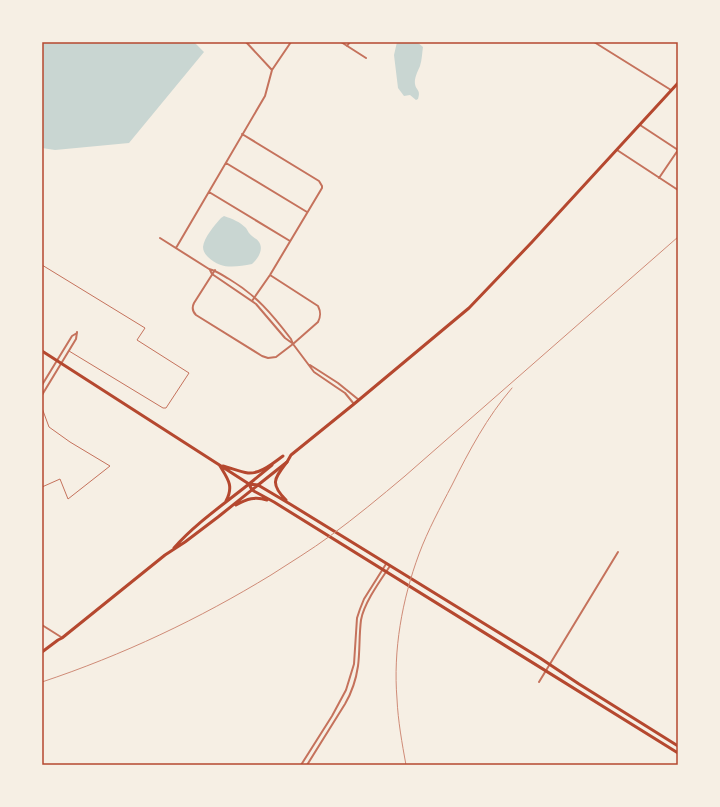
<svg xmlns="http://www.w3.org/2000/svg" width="720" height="807" font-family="Mulish,sans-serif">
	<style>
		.water { fill: #c9d6d2 }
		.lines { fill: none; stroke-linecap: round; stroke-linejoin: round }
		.service { stroke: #c5725c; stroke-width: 1 }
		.minor { stroke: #c5725c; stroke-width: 2 }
		.secondary { stroke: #b5482f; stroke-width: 3 }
		.primary { stroke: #b5482f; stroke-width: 3 }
		.rail { stroke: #cf8b77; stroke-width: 1 }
		.neatline { fill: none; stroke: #b5482f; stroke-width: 1.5 }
	</style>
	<rect width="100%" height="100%" fill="#f6efe4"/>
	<path class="water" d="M 44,42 L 194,42 L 204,52 L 129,143 L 55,150 L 42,148 L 42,44 Z
		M 397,42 L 417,42 L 423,47 C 422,53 422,60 420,66 C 418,71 414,78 415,84 C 416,91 421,89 418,99 L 416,100 L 410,95 L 404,96 L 398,88 L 394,55 Z
		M 224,216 C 233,219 240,222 246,228 C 248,231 249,234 252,236 C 254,238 257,239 259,242 C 264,249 258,259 252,264 C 236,267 221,270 208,257 C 205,254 203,251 203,247 C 204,237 215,225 221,218 Z"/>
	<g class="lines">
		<path class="service" d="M 42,265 L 145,328 L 137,340 L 189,373 L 166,408 L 163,408 L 69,351
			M 42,408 L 49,427 L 70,442 L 110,466 L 68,499 L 60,479 L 42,487"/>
		<path class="minor" d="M 246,42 L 272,70
			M 341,42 L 366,58
			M 594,42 L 671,90
			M 347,46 L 350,42
			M 640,125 L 678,150
			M 242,134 L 319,181 L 322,186 L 322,188 L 270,275 L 252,301
			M 617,150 L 678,190
			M 226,163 L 307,212
			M 659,178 L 678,150
			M 209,192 L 290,241
			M 160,238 L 209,269 C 217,271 222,275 229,279 C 256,295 272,314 291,339 L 293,344 L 314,372 L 336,387 L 345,393 L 354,404
			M 176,248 L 265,96 L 272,70 L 291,42
			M 210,270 L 212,274 L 256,304 L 285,338 L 292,343
			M 215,270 L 194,303 C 192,307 192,311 196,315 L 262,356 L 268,358 L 276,357 L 293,344 L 318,322 C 321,316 321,312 318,306 L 270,275
			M 310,365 L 338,383 L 359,400
			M 42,385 L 72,336 L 77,333
			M 42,395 L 76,339 L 77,332
			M 42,625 L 61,637
			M 539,682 L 618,552
			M 301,765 L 332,716 L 346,690 L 354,664 L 357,618 L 360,609 L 364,599 L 386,564
			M 307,765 L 345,704 C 352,692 356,680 358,666 C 360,651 359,635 361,620 C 364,603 380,581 390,566"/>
		<path class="secondary" d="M 249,484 L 272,465
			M 258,485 L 287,462 L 291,455 L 354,404 L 469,308 L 532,242 L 678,83"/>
		<path class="primary" d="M 42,351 L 249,484 L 258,485 L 290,504 L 540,658 L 579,684 L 678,746
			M 220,466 C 228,479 234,486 226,501
			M 223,466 C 231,468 240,472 248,473 C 261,474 273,463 283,456
			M 249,484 L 252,490 L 274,502 L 678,753
			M 286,500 C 269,483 275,478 287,462
			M 236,505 C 247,499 255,496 267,500
			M 174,548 C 195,524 224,504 249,484
			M 42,652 L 58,640 L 62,638 L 165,555 L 185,542 L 218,517 L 258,485"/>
		<path class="rail" d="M 42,682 C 123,655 199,619 271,575 C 291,562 311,550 330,536 C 356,517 380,497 405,476 L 678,237
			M 406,765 C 402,743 398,721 397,699 C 393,650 402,600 419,554 C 428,530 440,508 452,485 C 469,451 487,417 512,388"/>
	</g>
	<rect width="720" height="807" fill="none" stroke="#f6efe4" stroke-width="86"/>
	<rect x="43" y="43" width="634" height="721" class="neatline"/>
</svg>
